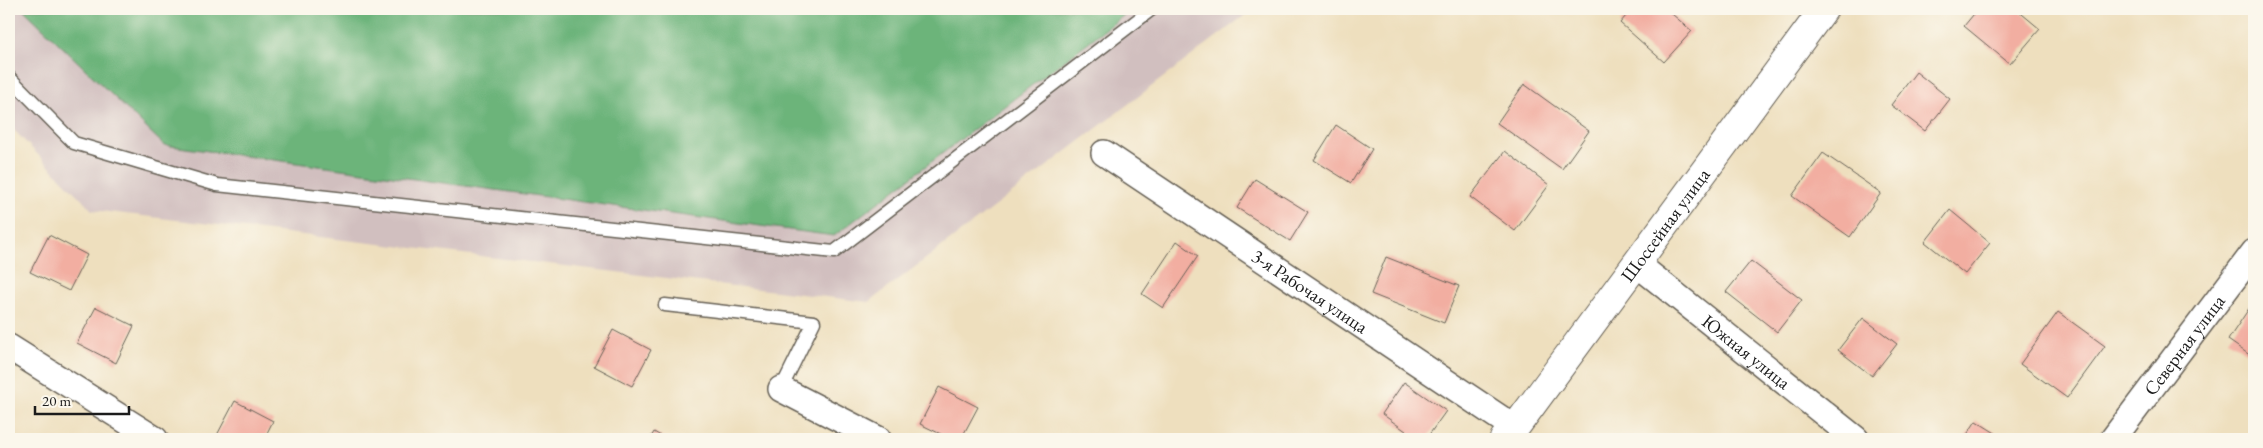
<svg xmlns="http://www.w3.org/2000/svg" width="2263" height="448" font-family="'EB Garamond',serif">
	<style>
		.industrial { fill: #d1bfbf }
		.forest { fill: #6cb47a; stroke: #44684b }
		.building { fill: #f2aea1 }
		.lines { fill: none; stroke-linecap: round; stroke-linejoin: round }
		.service-casing { stroke: #666055; stroke-width: 15 }
		.minor-casing { stroke: #666055; stroke-width: 28 }
		.tertiary-casing { stroke: #666055; stroke-width: 30 }
		.service { stroke: #fff; stroke-width: 12 }
		.minor { stroke: #fff; stroke-width: 25 }
		.tertiary { stroke: #fff; stroke-width: 28 }
		.labels { text-anchor: middle; dominant-baseline: central; stroke-width: 4.5; stroke-linejoin: round; paint-order: stroke }
		.street-label { font-size: 19px; fill: #1c1c1c; stroke: #fbf7ec }
	</style>
	<rect width="100%" height="100%" fill="#fbf7ec"/>
	<filter id="ink" filterUnits="userSpaceOnUse"><feTurbulence type="fractalNoise" baseFrequency=".02" numOctaves="2"/><feDisplacementMap in="SourceGraphic" scale="10" xChannelSelector="R" yChannelSelector="G"/><feConvolveMatrix kernelMatrix="1 2 1 2 8 2 1 2 1" color-interpolation-filters="sRGB"/></filter>
	<filter id="wash" filterUnits="userSpaceOnUse"><feTurbulence type="fractalNoise" baseFrequency=".0096" numOctaves="4" result="noise"/><feDisplacementMap in="SourceGraphic" scale="20" xChannelSelector="R" yChannelSelector="G"/><feGaussianBlur stdDeviation="1.12" result="paint"/><feColorMatrix in="noise" values="0 0 0 0 0 0 0 0 0 0 0 0 0 0 0 0 0 1.4 0 .05"/><feComposite in="paint" operator="in"/></filter>
	<g filter="url(#wash)">
		<rect width="100%" height="100%" fill="#eedfbe"/>
		<path class="industrial" d="M 9,9 L 1253,9 L 869,302 L 92,210 L 9,125 Z"/>
		<path class="forest" d="M 23,9 L 1132,9 L 834,236 L 164,145 Z"/>
		<g id="blocks">
			<path class="building" d="M 1632,9 L 1666,9 L 1692,31 L 1664,62 L 1620,23 Z
				M 1978,9 L 2016,9 L 2040,29 L 2010,64 L 1964,26 Z
				M 1916,72 L 1950,99 L 1925,131 L 1891,105 Z
				M 1524,84 L 1589,131 L 1562,169 L 1497,123 Z
				M 1336,125 L 1372,149 L 1351,183 L 1314,160 Z
				M 1505,151 L 1549,185 L 1515,231 L 1470,197 Z
				M 1823,153 L 1881,193 L 1850,237 L 1792,196 Z
				M 1255,179 L 1308,212 L 1290,241 L 1237,208 Z
				M 1950,210 L 1990,243 L 1965,274 L 1925,242 Z
				M 49,235 L 87,255 L 69,291 L 30,272 Z
				M 1177,241 L 1198,256 L 1163,308 L 1142,294 Z
				M 1386,257 L 1459,286 L 1444,323 L 1371,294 Z
				M 1751,261 L 1802,300 L 1777,332 L 1726,292 Z
				M 2252,304 L 2254,305 L 2254,358 L 2228,340 Z
				M 96,307 L 134,326 L 116,363 L 77,343 Z
				M 2058,312 L 2105,346 L 2067,398 L 2020,364 Z
				M 1863,318 L 1897,344 L 1872,376 L 1838,350 Z
				M 613,330 L 651,350 L 632,386 L 594,366 Z
				M 1404,382 L 1446,411 L 1426,439 L 1417,439 L 1382,414 Z
				M 939,387 L 978,407 L 961,439 L 951,439 L 920,424 Z
				M 235,401 L 273,421 L 264,439 L 220,439 L 216,437 Z
				M 1976,421 L 2005,439 L 1964,439 Z
				M 654,432 L 666,439 L 650,439 Z"/>
		</g>
	</g>
	<g filter="url(#ink)">
		<use href="#blocks" fill-opacity="0" stroke="#666055" stroke-width="1"/>
		<g class="lines">
			<g class="service-casing">
				<path id="service" d="M 9,77 L 74,143 L 217,185 L 834,252 L 1152,9
					M 665,305 L 814,322 L 781,389"/>
			</g>
			<g class="minor-casing">
				<g id="minor">
					<path id="s1" d="M 1104,153 L 1515,428"/>
					<path id="s2" d="M 1637,264 L 1856,439"/>
					<path d="M 9,347 L 155,439"/>
					<path d="M 781,389 L 878,439"/>
					<path id="s3" d="M 2113,439 L 2254,252"/>
				</g>
			</g>
			<g class="tertiary-casing">
				<g id="tertiary">
					<path id="s4" d="M 1504,439 L 1515,428 L 1824,9"/>
				</g>
			</g>
			<use href="#service" class="service"/>
			<use href="#minor" class="minor"/>
			<use href="#tertiary" class="tertiary"/>
		</g>
	</g>
	<g class="labels">
		<g class="street-label">
			<text stroke="none"><textPath href="#s4" startOffset="268">Шоссейная улица</textPath></text>
			<text stroke="none"><textPath href="#s1" startOffset="248">3-я Рабочая улица</textPath></text>
			<text stroke="none"><textPath href="#s3" startOffset="118">Северная улица</textPath></text>
			<text stroke="none"><textPath href="#s2" startOffset="140">Южная улица</textPath></text>
		</g>
	</g>
	<rect width="2263" height="448" fill="none" stroke="#fbf7ec" stroke-width="30"/>
	<path d="M35 406v8h94v-8" fill="none" stroke="#1c1c1c" stroke-width="2.5"/>
	<text x="42" y="406" font-size="15" fill="#1c1c1c" stroke="#fbf7ec" stroke-width="4" paint-order="stroke">20 m</text>
</svg>
